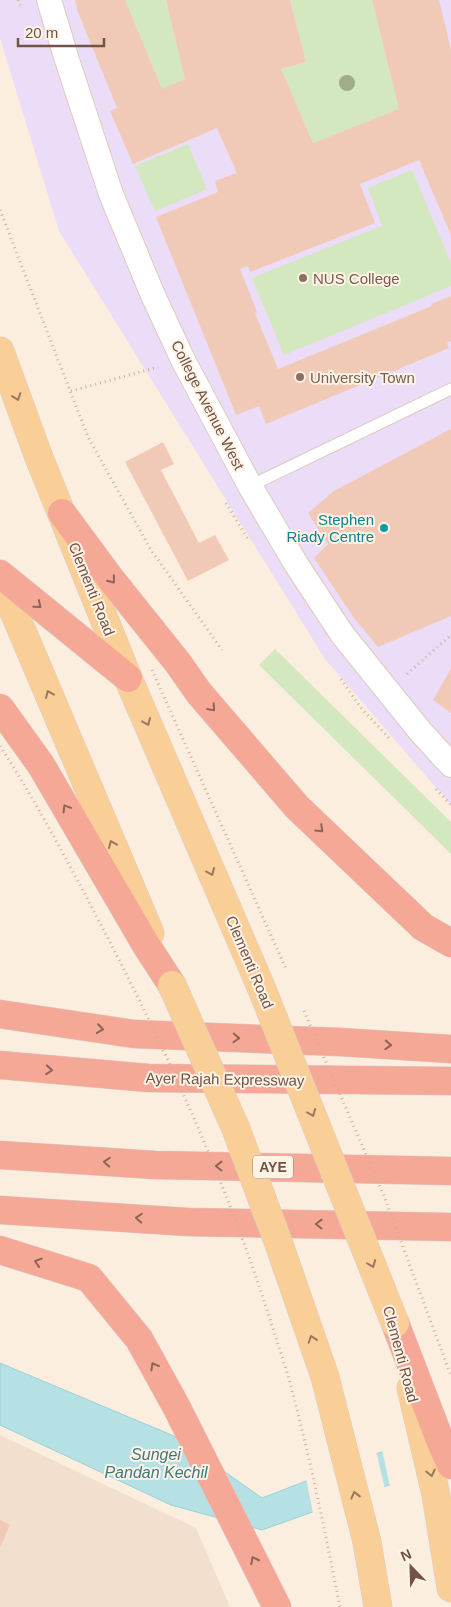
<svg xmlns="http://www.w3.org/2000/svg" width="451" height="1607" font-family="Arial,sans-serif">
	<style>
		.residential { fill: #f3dfce }
		.education { fill: #ebdcf7 }
		.green { fill: #d3e8bf }
		.water { fill: #b5e1e4; stroke: #9bd1d6 }
		.pier { fill: #fceedf }
		.building { fill: #f1cab7 }
		.lines { fill: none; stroke-linecap: round; stroke-linejoin: round }
		.lane-casing { stroke: #dfcabc; stroke-width: 13 }
		.street-casing { stroke: #dfcabc; stroke-width: 26 }
		.primary-casing { stroke: #d7cfcc; stroke-width: 29 }
		.highway-casing { stroke: #d7cfcc; stroke-width: 29 }
		.path { stroke: #d5ad9b; stroke-width: 3; stroke-dasharray: 1 4; stroke-linecap: butt }
		.lane { stroke: #fff; stroke-width: 11 }
		.street { stroke: #fff; stroke-width: 24 }
		.primary { stroke: #face97; stroke-width: 28 }
		.highway { stroke: #f6a896; stroke-width: 28 }
		.primary-bridge-casing { stroke: #d7cfcc; stroke-width: 29; stroke-linecap: butt }
		.path-bridge { stroke: #d5ad9b; stroke-width: 3; stroke-dasharray: 1 4; stroke-linecap: butt }
		.primary-bridge { stroke: #face97; stroke-width: 28 }
		.tree { fill: #a0ad88 }
		.oneway { stroke: #9a7860 }
		.oneway2 { stroke: #8c6458 }
		.education-dot { fill: #8d6e63; stroke: #fff3e5; stroke-width: 2 }
		.culture-dot { fill: #0f9aa8; stroke: #fff3e5; stroke-width: 2 }
		.labels { text-anchor: middle; dominant-baseline: central; stroke-width: 4; stroke-linejoin: round; paint-order: stroke }
		.shield { fill: #fff3e5; stroke: #9c8377; stroke-width: 1 }
		.shield-label { font-size: 14px; font-weight: bold; fill: #715348 }
		.education-label { font-size: 15px; fill: #785e54; stroke: #fff3e5; text-anchor: start }
		.street-label { font-size: 15px; fill: #715348; stroke: #fff3e5 }
		.culture-label { font-size: 15px; fill: #0d838f; stroke: #fff3e5; text-anchor: end }
		.water-label { font-size: 16px; font-style: italic; fill: #3f787f; stroke: #fff3e5 }
	</style>
	<rect width="100%" height="100%" fill="#fceedf"/>
	<path class="residential" d="M 0,1435 L 196,1528 L 230,1607 L 0,1607 Z"/>
	<path class="education" d="M 0,0 L 451,0 L 451,805 L 325,659 L 59,231 L 0,38 Z"/>
	<path class="green" d="M 125,0 L 166,0 L 185,79 L 162,89 Z
		M 290,0 L 372,0 L 399,109 L 313,143 L 281,69 L 306,62 Z
		M 188,144 L 207,189 L 155,211 L 135,166 Z
		M 412,170 L 451,263 L 451,286 L 284,355 L 252,278 L 382,226 L 368,188 Z
		M 275,649 L 451,822 L 451,854 L 259,665 Z"/>
	<path class="water" d="M 0,1363 L 174,1436 L 262,1498 L 451,1425 L 451,1463 L 262,1530 L 171,1505 L 0,1425 Z"/>
	<path class="pier" d="M 451,1422 L 451,1466 L 390,1487 L 382,1449 Z
		M 376,1451 L 385,1489 L 313,1514 L 306,1478 Z"/>
	<path class="building" d="M 75,0 L 125,0 L 162,89 L 185,79 L 166,0 L 290,0 L 306,62 L 281,69 L 313,143 L 399,109 L 372,0 L 439,0 L 451,50 L 451,235 L 419,160 L 360,184 L 375,223 L 250,272 L 248,266 L 240,269 L 257,312 L 255,313 L 278,369 L 432,306 L 431,304 L 451,296 L 451,341 L 447,343 L 449,348 L 266,424 L 259,406 L 236,415 L 156,217 L 218,192 L 215,181 L 237,173 L 217,128 L 133,164 L 110,111 L 117,108 L 78,12 Z
		M 451,429 L 451,616 L 378,647 L 354,618 L 314,558 L 328,544 L 308,513 L 334,491 Z
		M 163,442 L 174,464 L 161,470 L 199,543 L 215,535 L 229,560 L 188,581 L 125,462 Z
		M 451,669 L 451,713 L 433,700 Z
		M 0,1520 L 10,1525 L 0,1548 Z"/>
	<g class="lines">
		<g class="lane-casing">
			<path id="lane" d="M 250,486 L 451,389"/>
		</g>
		<g class="street-casing">
			<path id="street" d="M 49,0 L 67,60 L 111,194 L 152,293 L 183,360 L 250,486 L 296,564 L 342,634 L 420,731 L 451,765"/>
		</g>
		<g class="primary-casing">
			<path id="primary" d="M 0,351 L 38,455 L 128,678 L 261,987
				M 0,579 L 150,933
				M 411,1388 L 436,1495 L 451,1588
				M 367,1542 L 378,1607"/>
		</g>
		<g class="highway-casing">
			<path id="highway" d="M 62,513 L 110,578 L 178,663 L 199,693 L 297,807 L 423,927 L 451,943
				M 0,574 L 128,678
				M 0,708 L 41,765 L 146,945 L 172,985
				M 0,1014 L 134,1034 L 340,1042 L 451,1049
				M 0,1065 L 148,1078 L 451,1081
				M 0,1155 L 155,1165 L 451,1171
				M 0,1210 L 188,1222 L 451,1227
				M 0,1250 L 89,1278 L 139,1339 L 177,1408 L 277,1607
				M 395,1323 L 440,1440 L 451,1465"/>
		</g>
		<path class="path" d="M 18,0 L 22,9
			M 0,210 L 88,437 L 151,550 L 222,650
			M 71,391 L 158,367
			M 226,503 L 249,541
			M 407,674 L 451,635
			M 341,679 L 361,708 L 389,738
			M 436,789 L 451,805"/>
		<use href="#lane" class="lane"/>
		<use href="#street" class="street"/>
		<use href="#primary" class="primary"/>
		<use href="#highway" class="highway"/>
		<g class="primary-bridge-casing">
			<path id="primary-bridge" d="M 172,985 L 236,1129 L 280,1247 L 325,1377 L 367,1542
				M 261,987 L 395,1323"/>
		</g>
		<path class="path-bridge" d="M 152,670 L 287,971
			M 0,746 C 42,811 78,881 114,950 C 175,1069 228,1189 269,1316 C 276,1339 284,1361 290,1383 C 310,1457 325,1532 340,1607
			M 304,1011 L 384,1196 L 451,1376"/>
		<use href="#primary-bridge" class="primary-bridge"/>
	</g>
	<circle class="tree" cx="347" cy="83" r="8"/>
	<defs><path id="oneway-chevron" d="M-2-3.5L2.5 0L-2 3.5" fill="none" stroke-width="1.6" stroke-linecap="round" stroke-linejoin="round" transform="scale(1.25)"/></defs>
	<g class="oneway">
		<use href="#oneway-chevron" transform="translate(17 397) rotate(70)"/>
		<use href="#oneway-chevron" transform="translate(49 694) rotate(-113)"/>
		<use href="#oneway-chevron" transform="translate(147 722) rotate(67)"/>
		<use href="#oneway-chevron" transform="translate(112 844) rotate(-113)"/>
		<use href="#oneway-chevron" transform="translate(211 872) rotate(67)"/>
		<use href="#oneway-chevron" transform="translate(312 1113) rotate(68)"/>
		<use href="#oneway-chevron" transform="translate(372 1264) rotate(69)"/>
		<use href="#oneway-chevron" transform="translate(312 1339) rotate(-109)"/>
		<use href="#oneway-chevron" transform="translate(431 1473) rotate(77)"/>
		<use href="#oneway-chevron" transform="translate(355 1495) rotate(-104)"/>
	</g>
	<g class="oneway2">
		<use href="#oneway-chevron" transform="translate(112 580) rotate(52)"/>
		<use href="#oneway-chevron" transform="translate(38 605) rotate(39)"/>
		<use href="#oneway-chevron" transform="translate(212 708) rotate(49)"/>
		<use href="#oneway-chevron" transform="translate(66 808) rotate(-121)"/>
		<use href="#oneway-chevron" transform="translate(320 829) rotate(44)"/>
		<use href="#oneway-chevron" transform="translate(100 1029) rotate(8)"/>
		<use href="#oneway-chevron" transform="translate(236 1038) rotate(2)"/>
		<use href="#oneway-chevron" transform="translate(388 1045) rotate(3)"/>
		<use href="#oneway-chevron" transform="translate(49 1070) rotate(5)"/>
		<use href="#oneway-chevron" transform="translate(107 1162) rotate(-176)"/>
		<use href="#oneway-chevron" transform="translate(219 1166) rotate(-179)"/>
		<use href="#oneway-chevron" transform="translate(139 1218) rotate(-176)"/>
		<use href="#oneway-chevron" transform="translate(319 1224) rotate(-179)"/>
		<use href="#oneway-chevron" transform="translate(38 1262) rotate(-162)"/>
		<use href="#oneway-chevron" transform="translate(154 1366) rotate(-119)"/>
		<use href="#oneway-chevron" transform="translate(254 1560) rotate(-117)"/>
	</g>
	<g class="education-dot">
		<circle cx="303" cy="278" r="5"/>
		<circle cx="300" cy="377" r="5"/>
	</g>
	<circle class="culture-dot" cx="384" cy="528" r="5"/>
	<g class="labels">
		<rect class="shield" x="253" y="1155.5" width="40" height="23" rx="4"/>
		<g class="shield-label">
			<text x="273" y="1167">AYE</text>
		</g>
		<g class="education-label">
			<text x="313" y="278">NUS College</text>
			<text x="310" y="377">University Town</text>
		</g>
		<g class="street-label">
			<text transform="translate(208 405) rotate(63)">College Avenue West</text>
			<text transform="translate(92 589) rotate(68)">Clementi Road</text>
			<text transform="translate(250 962) rotate(67)">Clementi Road</text>
			<text transform="translate(225 1079) rotate(1)">Ayer Rajah Expressway</text>
			<text transform="translate(401 1354) rotate(75)">Clementi Road</text>
		</g>
		<g class="culture-label">
			<text x="374" y="519">Stephen<tspan x="374" dy="17">Riady Centre</tspan></text>
		</g>
		<g class="water-label">
			<text x="156" y="1454">Sungei<tspan x="156" dy="18">Pandan Kechil</tspan></text>
		</g>
	</g>
	<g transform="translate(411 1567) rotate(337)" stroke="#fff3e5" stroke-width="4" paint-order="stroke">
	<path d="M0-4L9 19L0 12L-9 19Z" fill="#715348"/>
	<text y="-8" font-size="14" font-weight="bold" text-anchor="middle" fill="#715348">N</text>
	</g>
	<path d="M18 38v8h86v-8" fill="none" stroke="#715348" stroke-width="2.5"/>
	<text x="25" y="38" font-size="15" fill="#715348" stroke="#fff3e5" stroke-width="4" paint-order="stroke">20 m</text>
</svg>
